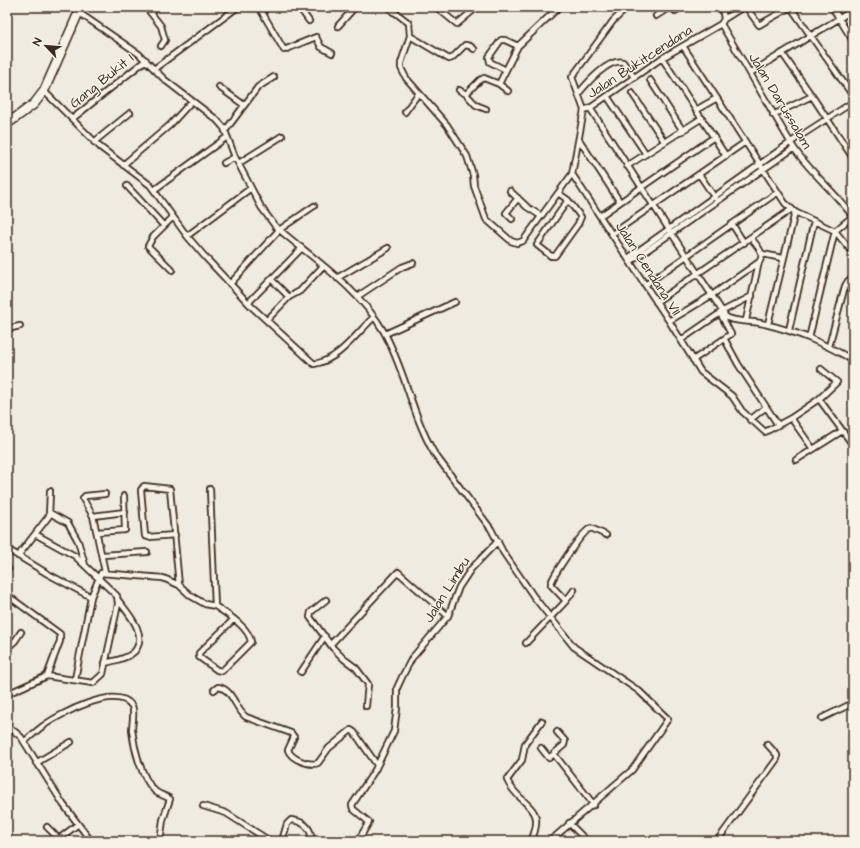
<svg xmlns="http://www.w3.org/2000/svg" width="860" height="848" font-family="'Architects Daughter',sans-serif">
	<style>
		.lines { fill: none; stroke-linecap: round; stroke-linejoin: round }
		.minor-casing { stroke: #3b2a1e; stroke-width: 8 }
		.trunk-casing { stroke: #3b2a1e; stroke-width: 11 }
		.minor { stroke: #f7f3e8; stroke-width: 4.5 }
		.trunk { stroke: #f7f3e8; stroke-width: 8 }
		.labels { text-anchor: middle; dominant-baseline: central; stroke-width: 3; stroke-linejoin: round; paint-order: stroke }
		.street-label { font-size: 14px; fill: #3b2a1e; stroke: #f7f3e8 }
	</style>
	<rect width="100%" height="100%" fill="#efebe0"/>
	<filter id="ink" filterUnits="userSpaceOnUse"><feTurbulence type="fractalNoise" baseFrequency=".025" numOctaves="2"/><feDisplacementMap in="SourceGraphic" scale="8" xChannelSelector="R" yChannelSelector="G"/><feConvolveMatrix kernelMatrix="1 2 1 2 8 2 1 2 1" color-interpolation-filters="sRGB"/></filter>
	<g filter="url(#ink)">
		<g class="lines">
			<g class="minor-casing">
				<path id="minor" d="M 146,7 L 161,26 L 165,40 L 161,46
					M 259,7 L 284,50 L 316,37 L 321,47 L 332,53
					M 299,7 L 309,21
					M 388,7 L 409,23 L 410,36 L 401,63 L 401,68 L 406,78 L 447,125 L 467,156 L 473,175 L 474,186 L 486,219 L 511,241 L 517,243 L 523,241 L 572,174 L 584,110 L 590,108 L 662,58 L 721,24
					M 436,7 L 457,24 L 476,8
					M 671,7 L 675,11 L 683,7
					M 722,7 L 724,19 L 721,24 C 745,64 768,105 792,145 C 808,171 835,191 853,217
					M 746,7 L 759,25 L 789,8 L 792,9 L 853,96
					M 832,7 L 853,41
					M 262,11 L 269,7
					M 78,12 L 139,54 L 165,80 L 217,120 L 224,128 L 235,157 L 261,207 L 275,226 C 313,259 359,288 384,332 C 405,370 412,415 434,453 L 491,529 L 503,552 L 534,597 L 574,647 L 639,691 L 668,719 L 632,770 L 550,841
					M 152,12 L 158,7
					M 393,12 L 398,7
					M 656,16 L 670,7
					M 724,19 L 743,7
					M 338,26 L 355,7
					M 410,36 L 449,59 L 452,58 L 465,45 L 470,46 L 474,49
					M 683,46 L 785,203 L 795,212 L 835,231 L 853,216
					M 782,53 L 812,96
					M 662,58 L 726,156
					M 154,69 L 238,7
					M 506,70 L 490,62 L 489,57 L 501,40 L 505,40 L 518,46
					M 750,73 L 853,10
					M 650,80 L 683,131
					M 499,84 L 508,91
					M 219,87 L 244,105
					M 459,90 L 466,94
					M 44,91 L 100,147 L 150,185 L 187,236 L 206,258 L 252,307 L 314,364 C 339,360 356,334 374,317
					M 579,93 C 587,83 609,58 623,62 L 634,77
					M 632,93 L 664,141
					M 607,96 L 646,154
					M 590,108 L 726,317 C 737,323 751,320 765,324 C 798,332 823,343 853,360
					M 486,109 L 476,105 L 466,94 L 480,80 L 484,78 L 499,84 L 518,46 L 559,7
					M 584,110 L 572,77 L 613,21 L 628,7
					M 696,110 L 717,98
					M 405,112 L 418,94
					M 773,115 L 812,96 L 853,158
					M 72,119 L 146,60
					M 225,131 L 258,87 L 274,77
					M 580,141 L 620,202
					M 94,142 L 130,113
					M 224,163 L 235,157
					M 239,163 L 282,136
					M 123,165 L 170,125 L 191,102
					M 627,166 L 702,118
					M 572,174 L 669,321 L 701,372 L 732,396 L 742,411 L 765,432 L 791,418
					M 699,174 L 715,198
					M 127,186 L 163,225
					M 154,190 L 227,137
					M 510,191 L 527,207 L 541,216
					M 558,193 L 568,200 L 581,217 L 578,224 L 555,256 L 551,256 L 537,245 L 568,200
					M 600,216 L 714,137
					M 512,219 L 506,213 L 518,198
					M 732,224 L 744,243
					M 835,231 L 853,253
					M 612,234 L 744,143
					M 187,236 L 251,188
					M 763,254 L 782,258
					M 628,258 L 791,142 L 853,102
					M 630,262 L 794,148
					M 172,270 L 148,246 L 153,237 L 173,217
					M 853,277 L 848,281 L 853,287
					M 337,278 L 388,248
					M 271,279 L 289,297
					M 230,284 L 279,230 L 314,206
					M 645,285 L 778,192
					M 358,296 L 402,267 L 413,263
					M 656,302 L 792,209
					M 248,303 L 301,249
					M 267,320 L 289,297 L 300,291 L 323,266
					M 746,320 L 759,262
					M 669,321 L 712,295 L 759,262 C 766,254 757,246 751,238
					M 768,324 L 795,212
					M 7,329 L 20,326
					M 789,330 L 814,221
					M 385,334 L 455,302
					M 809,338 L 835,231
					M 681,340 L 723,311 L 752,296
					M 725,340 L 738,364 L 778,425
					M 829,346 L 845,286 L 848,281
					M 850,359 L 853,346
					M 693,360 L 731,334 L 720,313
					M 821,369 L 837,382 L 819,399 L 853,445
					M 750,420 L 766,407
					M 813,449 L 791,418 L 819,399
					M 796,460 L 842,431
					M 105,494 L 85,496 L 83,499 L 93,516 L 105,572
					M 50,513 L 68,523 L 78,541 L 85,565
					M 93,516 L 125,512
					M 97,532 L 125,530 L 124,496
					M 175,535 L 149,537 L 145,536 L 141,490 L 144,486 L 170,489 L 179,585
					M 7,549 L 48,574 L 91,597 L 101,573 L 163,578 L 179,585 L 191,596 L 205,604 L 215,606 L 210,489
					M 103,555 L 147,552
					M 18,556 L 49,516 L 50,491
					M 7,570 L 8,569
					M 7,595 L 60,634 L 60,641 L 47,676
					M 326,600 L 311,612 L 310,617 L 333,648 L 344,659 L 356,668 L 368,684 L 366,706
					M 566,601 L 574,590
					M 215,606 C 227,614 249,627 251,642 L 222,671 L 217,670 L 199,657 L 199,653 L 234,619
					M 526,643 L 566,601 L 551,585 L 551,583 C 555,573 582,531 591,528 L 606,535
					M 331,644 L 398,572 L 448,616
					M 7,648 L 15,641 L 21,632
					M 105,663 C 113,661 127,659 134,652 C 149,635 128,613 118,600
					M 301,672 L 325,636
					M 75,679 L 91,597
					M 214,690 L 218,687 C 233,689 235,709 246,717 L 291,733 L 294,737 L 288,750 C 291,759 309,766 318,763 L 329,748 L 351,730 L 354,732 L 377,765
					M 7,694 L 47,676 L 93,683 L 103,674 L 118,604 L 117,596 L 75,556 L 35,534
					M 822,718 L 853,703
					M 7,725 L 21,737 L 63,804 L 91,841
					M 24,742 C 30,737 36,731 43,726 C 58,715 117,683 132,706 C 135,712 132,724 132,730 C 134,748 141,777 154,790 C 158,795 165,795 170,799 L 163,820 L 160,841
					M 541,748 L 549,758 L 564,745 L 565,741 L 557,732
					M 554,754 L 594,805
					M 36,763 L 71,742
					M 203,806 L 226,813 L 270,841
					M 569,823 L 587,841
					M 47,827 L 59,839
					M 56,841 L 77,825
					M 282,841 L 287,824 L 291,820 C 300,821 309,825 311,835 L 309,841
					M 358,841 L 369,822 L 353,809 L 352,805 L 375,770 L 394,731 L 397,708 L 397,688 L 403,675 L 412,658 L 448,616 L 459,587 L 471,569 L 498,541
					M 531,841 C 548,804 519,807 507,780 L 522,760 L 525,744 L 542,721
					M 717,841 L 777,759 L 777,755 L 767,744"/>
			</g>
			<g class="trunk-casing">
				<path id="trunk" d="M 7,124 L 34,104 L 44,91 L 81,7"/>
			</g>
			<use href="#minor" class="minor"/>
			<use href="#trunk" class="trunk"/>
		</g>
	</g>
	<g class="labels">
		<g class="street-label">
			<text transform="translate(640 62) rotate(-33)">Jalan Bukitcendana</text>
			<text transform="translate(102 81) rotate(-39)">Gang Bukit I</text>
			<text transform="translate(780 101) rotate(59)">Jalan Darussalam</text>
			<text transform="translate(648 269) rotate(57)">Jalan Cendana VII</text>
			<text transform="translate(447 590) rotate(-58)">Jalan Limbu</text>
		</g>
	</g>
	<rect width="860" height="848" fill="none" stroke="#f7f3e8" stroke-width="24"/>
	<rect x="12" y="12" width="836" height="824" fill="none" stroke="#3b2a1e" stroke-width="1.5" filter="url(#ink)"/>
	<g transform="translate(46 46) rotate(296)" stroke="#f7f3e8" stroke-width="3" paint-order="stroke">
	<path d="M0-3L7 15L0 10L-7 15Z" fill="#3b2a1e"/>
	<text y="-6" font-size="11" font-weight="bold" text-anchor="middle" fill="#3b2a1e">N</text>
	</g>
</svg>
